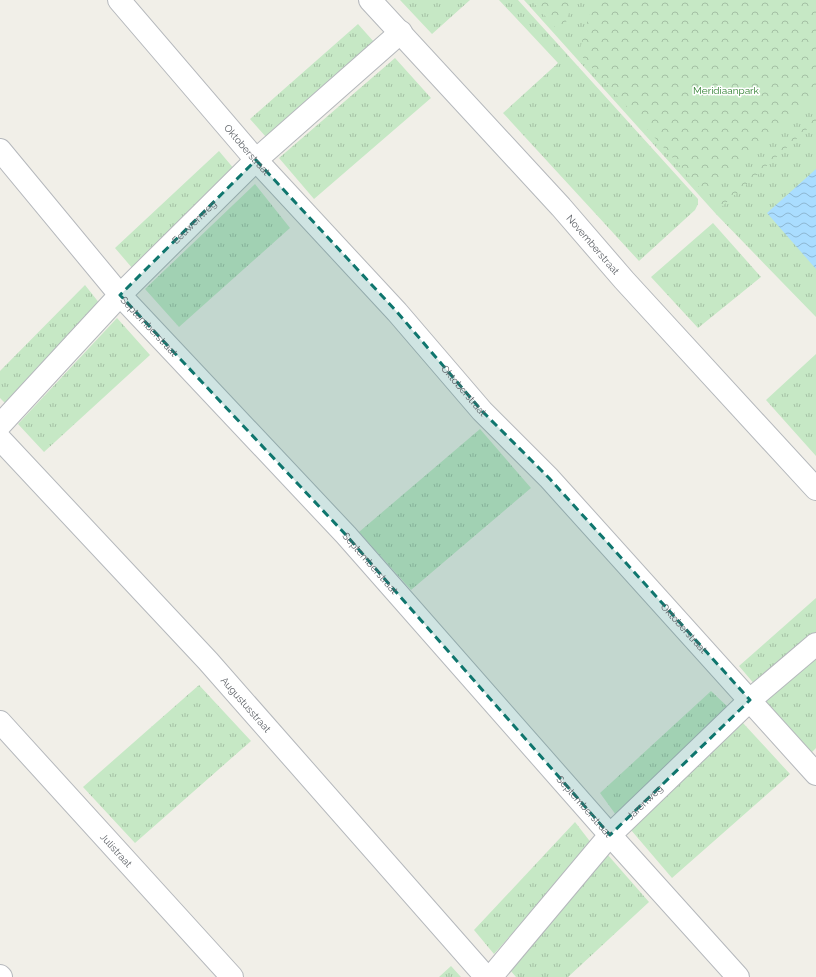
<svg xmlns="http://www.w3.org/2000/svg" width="816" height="977" font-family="Raleway,sans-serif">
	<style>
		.grass { fill: url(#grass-tufts) }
		.forest { fill: url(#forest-crowns) }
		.water { fill: url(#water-waves) }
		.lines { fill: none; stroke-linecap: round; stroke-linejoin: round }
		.minor-casing { stroke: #b5b8bc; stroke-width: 24 }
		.minor { stroke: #fff; stroke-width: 22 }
		.marked { fill: #0f766e; fill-opacity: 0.2; stroke: #0f766e; stroke-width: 3; stroke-dasharray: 8 5; stroke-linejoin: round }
		.labels { text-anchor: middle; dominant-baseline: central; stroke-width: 3; stroke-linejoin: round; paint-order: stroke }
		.park-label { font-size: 10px; fill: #348235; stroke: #fff }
		.street-label { font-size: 10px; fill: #5f6368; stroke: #fff }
	</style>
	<defs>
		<pattern id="grass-tufts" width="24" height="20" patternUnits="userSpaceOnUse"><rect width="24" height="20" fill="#c6e8c5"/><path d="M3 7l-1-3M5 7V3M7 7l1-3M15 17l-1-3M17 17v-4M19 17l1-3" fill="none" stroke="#a4c0a4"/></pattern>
		<pattern id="forest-crowns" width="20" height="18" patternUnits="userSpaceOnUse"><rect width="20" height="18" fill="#c6e8c5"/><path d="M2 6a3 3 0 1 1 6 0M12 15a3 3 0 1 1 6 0" fill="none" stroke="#a4c0a4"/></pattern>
		<pattern id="water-waves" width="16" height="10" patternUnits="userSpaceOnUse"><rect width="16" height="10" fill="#adf"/><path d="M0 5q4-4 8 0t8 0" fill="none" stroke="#8eb7d2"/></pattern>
	</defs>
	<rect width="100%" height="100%" fill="#f1efe8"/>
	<path class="grass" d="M 400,0 L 470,0 L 432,34 Z
		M 499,0 L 518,0 L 698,199 L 698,204 L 695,210 L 639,261 L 503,113 L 558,63 Z
		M 524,0 L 816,0 L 816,317 L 716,214 Z
		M 358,24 L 374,42 L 266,137 L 250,119 Z
		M 395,58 L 431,98 L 314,199 L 279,158 Z
		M 219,151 L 235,170 L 133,269 L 115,248 Z
		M 255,184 L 290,228 L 179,327 L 145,289 Z
		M 713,223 L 761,277 L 698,328 L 651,277 Z
		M 85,285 L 100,304 L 6,404 L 0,398 L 0,371 Z
		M 117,318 L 150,355 L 44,452 L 18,424 Z
		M 816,354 L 816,456 L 766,400 Z
		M 480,429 L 531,488 L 411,590 L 359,532 Z
		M 816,598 L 816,635 L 756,686 L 739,666 Z
		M 816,657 L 816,748 L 811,753 L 763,700 Z
		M 199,685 L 251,741 L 135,843 L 83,787 Z
		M 711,691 L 730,709 L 616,815 L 600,793 Z
		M 743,723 L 790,774 L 672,878 L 631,830 Z
		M 575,822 L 592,844 L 494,954 L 474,930 Z
		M 607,854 L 649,902 L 568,977 L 516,977 L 510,970 Z
		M 451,966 L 461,977 L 439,977 Z"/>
	<path class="forest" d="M 531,0 L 573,0 L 562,35 Z
		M 593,0 L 816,0 L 816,98 L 707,196 L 579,53 Z
		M 816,113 L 816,121 L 719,209 L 715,204 Z"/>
	<path class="water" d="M 816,169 L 816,269 L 767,213 Z"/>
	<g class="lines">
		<g class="minor-casing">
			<g id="minor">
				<path id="s1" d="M 119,0 L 256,160 L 397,312 L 482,411 L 549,478 L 816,774"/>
				<path id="s2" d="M 370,0 L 561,207 L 624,280 L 816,489"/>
				<path id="s3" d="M 0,150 L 120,295 L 346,535 L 610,835 L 738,977"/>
				<path id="s4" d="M 0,425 L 120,295 L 256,160 L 401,32"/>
				<path id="s5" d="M 0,439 L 208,661 L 486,977"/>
				<path id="s6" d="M 0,722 L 232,977"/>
				<path d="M 0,976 L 1,977"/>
				<path id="s7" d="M 491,977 L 610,835 L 750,700 L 816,644"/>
			</g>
		</g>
		<use href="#minor" class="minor"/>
	</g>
	<path class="marked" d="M 256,160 L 397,312 L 482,411 L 549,478 L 750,700 L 610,835 L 346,535 L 120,295 Z"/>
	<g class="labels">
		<g class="park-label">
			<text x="726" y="90">Meridiaanpark</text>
		</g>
		<g class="street-label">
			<text stroke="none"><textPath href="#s1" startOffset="197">Oktoberstraat</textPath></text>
			<text stroke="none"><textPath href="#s4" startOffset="281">Eeuwenweg</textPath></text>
			<text stroke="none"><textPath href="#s2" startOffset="331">Novemberstraat</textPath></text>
			<text stroke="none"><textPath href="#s3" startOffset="231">Septemberstraat</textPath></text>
			<text stroke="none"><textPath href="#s1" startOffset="521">Oktoberstraat</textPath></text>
			<text stroke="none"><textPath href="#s3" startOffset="555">Septemberstraat</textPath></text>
			<text stroke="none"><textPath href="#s1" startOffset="845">Oktoberstraat</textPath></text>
			<text stroke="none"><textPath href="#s5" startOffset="362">Augustusstraat</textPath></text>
			<text stroke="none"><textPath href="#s7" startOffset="233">Jarenweg</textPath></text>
			<text stroke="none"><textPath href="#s3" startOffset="879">Septemberstraat</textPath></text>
			<text stroke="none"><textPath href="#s6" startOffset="173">Julistraat</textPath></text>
		</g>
	</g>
</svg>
